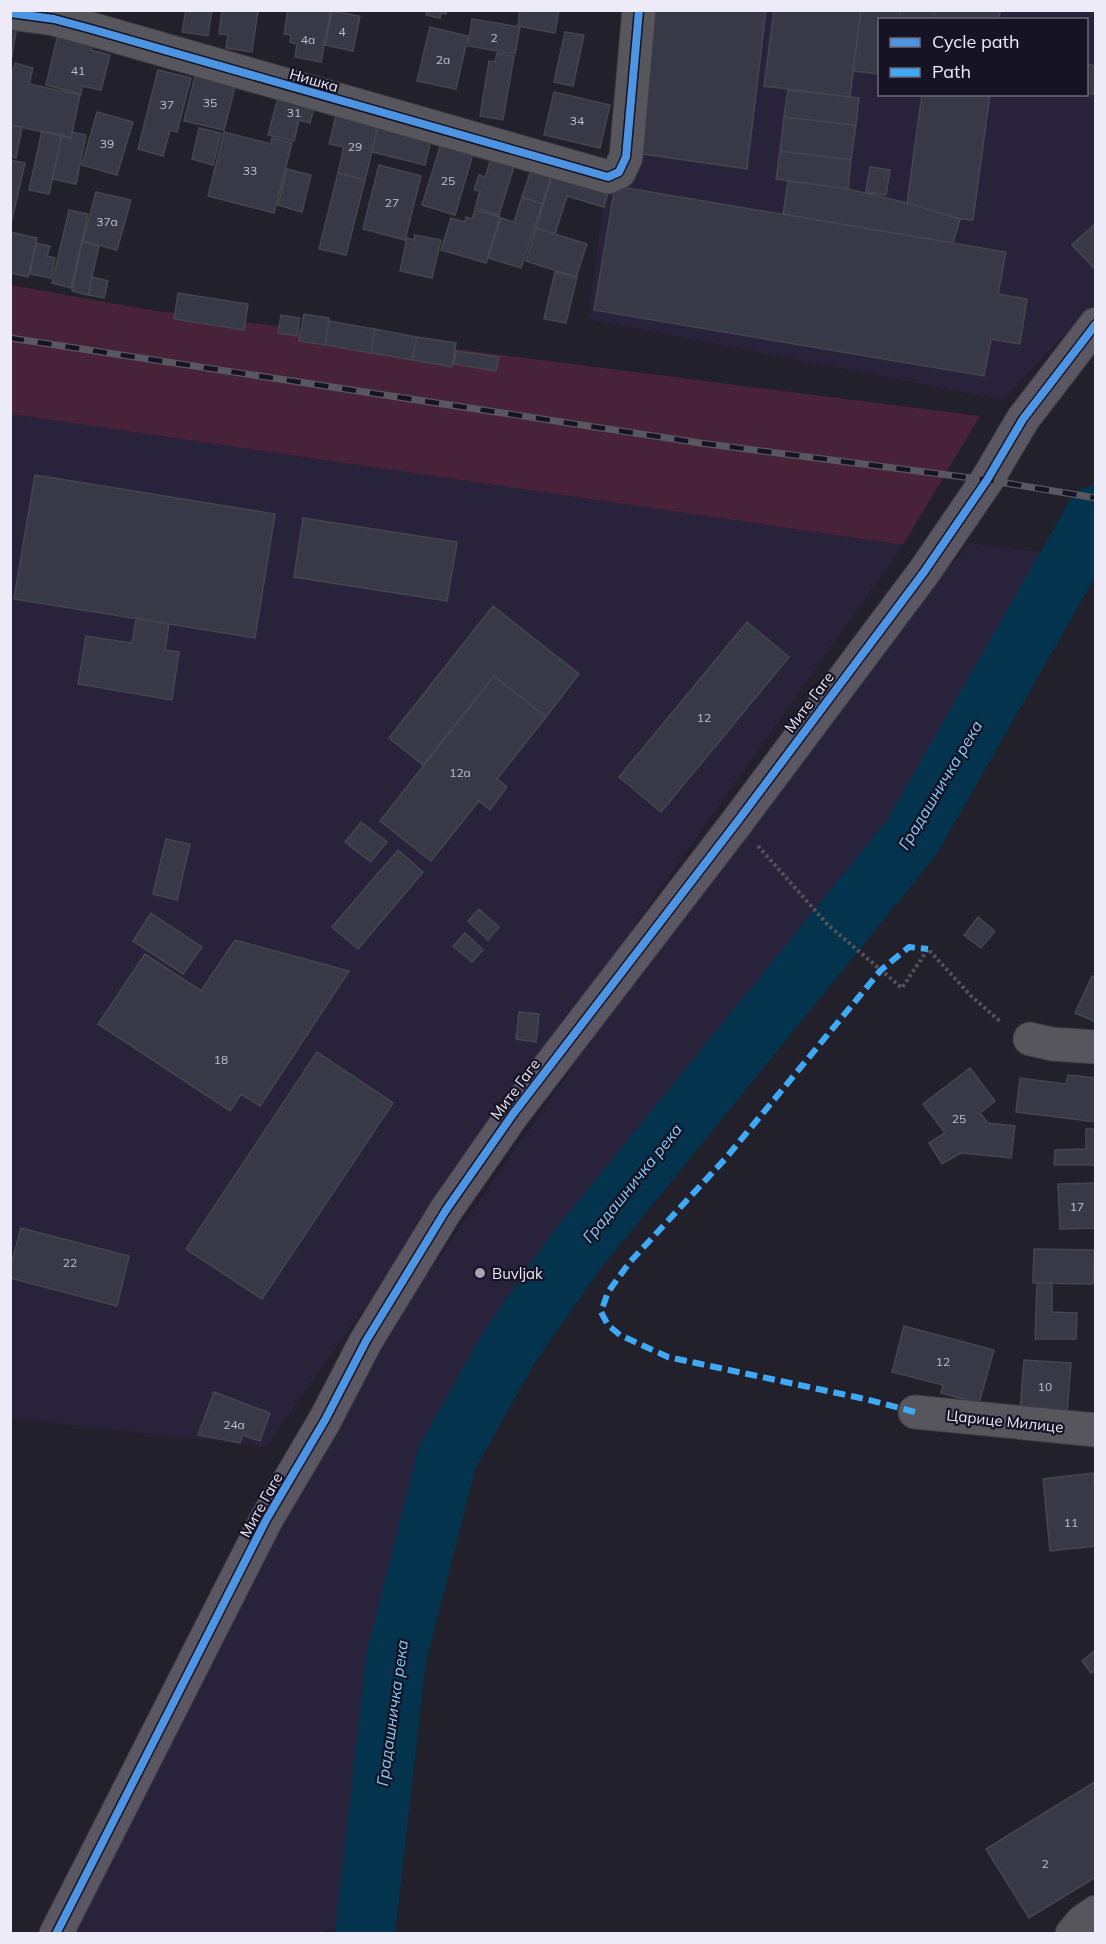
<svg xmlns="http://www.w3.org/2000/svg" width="1106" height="1944" font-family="Mulish,sans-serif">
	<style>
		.built { fill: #28233a; fill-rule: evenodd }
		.green { fill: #472239 }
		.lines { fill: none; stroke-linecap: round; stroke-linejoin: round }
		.river { stroke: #03334d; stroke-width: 60 }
		.building { fill: #383947; stroke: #45464f; stroke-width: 1.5 }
		.street-casing { stroke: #3d3b44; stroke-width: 35 }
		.secondary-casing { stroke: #3d3b44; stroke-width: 35 }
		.path { stroke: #53525a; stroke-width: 4; stroke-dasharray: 3 3; stroke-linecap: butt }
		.street { stroke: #57565d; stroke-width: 33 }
		.secondary { stroke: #5b5762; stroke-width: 33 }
		.rail-casing { stroke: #595760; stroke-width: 7 }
		.rail { stroke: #161324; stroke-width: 4.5; stroke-dasharray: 14; stroke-linecap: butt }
		.quiet { stroke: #3fa9f5; stroke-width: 6; stroke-dasharray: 12 6; stroke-linecap: butt }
		.cycleway-casing { stroke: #161324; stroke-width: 11 }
		.cycleway { stroke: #4d94e3; stroke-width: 8 }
		.poi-dot { fill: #a6a4b0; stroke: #161324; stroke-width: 2 }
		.labels { text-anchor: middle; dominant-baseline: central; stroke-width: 4.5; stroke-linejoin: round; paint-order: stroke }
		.number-label { font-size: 12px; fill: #c0becc }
		.street-label { font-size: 15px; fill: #edebf8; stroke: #161324 }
		.poi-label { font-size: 15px; fill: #edebf8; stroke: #161324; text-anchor: start }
		.water-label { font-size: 16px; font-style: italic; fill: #86cbf9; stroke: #161324 }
	</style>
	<rect width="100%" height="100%" fill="#22202a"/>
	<path class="built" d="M 629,11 L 1095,11 L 1095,302 L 1003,400 L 588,319 ZM 880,20 L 1086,20 L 1086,94 L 880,94 Z
		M 11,414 L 903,545 L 266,1447 L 11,1418 Z
		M 969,543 L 1041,552 L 918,787 L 839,898 L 598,1178 L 466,1369 L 408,1519 L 366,1738 L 351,1925 L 312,1934 L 61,1934 L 325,1420 L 744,822 Z"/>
	<path class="green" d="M 11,285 L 150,310 L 980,416 L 903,545 L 11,414 Z"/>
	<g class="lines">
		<path class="river" d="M 365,1934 L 396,1659 L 447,1458 L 508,1349 L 574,1254 L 912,837 L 1096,515"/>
	</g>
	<path class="building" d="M 186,10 L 212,10 L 208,36 L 182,32 Z
		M 222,10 L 258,10 L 252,52 L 226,48 L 228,35 L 219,34 Z
		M 288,10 L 331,10 L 321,62 L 295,57 L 297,44 L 290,42 L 291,35 L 284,34 Z
		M 427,10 L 447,10 L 446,14 L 441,13 L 440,18 L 426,15 Z
		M 520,10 L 559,10 L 555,33 L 518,26 Z
		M 647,10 L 766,10 L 747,169 L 636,153 Z
		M 774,10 L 861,10 L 850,97 L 764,86 Z
		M 861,10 L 901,10 L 900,20 L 880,20 L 880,74 L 853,71 Z
		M 901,10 L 934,10 L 933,20 L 900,20 Z
		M 934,10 L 1000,10 L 999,20 L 933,20 Z
		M 332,11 L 360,16 L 353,51 L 325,45 Z
		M 10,18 L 18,19 L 10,68 Z
		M 472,19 L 520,27 L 515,54 L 468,46 Z
		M 430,27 L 468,36 L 456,89 L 417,81 Z
		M 59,30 L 94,38 L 91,50 L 110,55 L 101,90 L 82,86 L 81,94 L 46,85 Z
		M 565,32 L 584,35 L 573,86 L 554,82 Z
		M 497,53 L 514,56 L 503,120 L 480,116 L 489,61 L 495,62 Z
		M 15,63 L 33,68 L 29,84 L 80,95 L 71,138 L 10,125 L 10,82 Z
		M 1086,64 L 1096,66 L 1094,94 L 1086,93 Z
		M 158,70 L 191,78 L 177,132 L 170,130 L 163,156 L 138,149 Z
		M 196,73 L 236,83 L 224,130 L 184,121 Z
		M 788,90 L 859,98 L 856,125 L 784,117 Z
		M 554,92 L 610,105 L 600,148 L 544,135 Z
		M 279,94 L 315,104 L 310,123 L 299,120 L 294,141 L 268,135 Z
		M 922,94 L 990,94 L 973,220 L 960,219 L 907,203 Z
		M 97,112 L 133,122 L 117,175 L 82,165 Z
		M 337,112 L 379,122 L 365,180 L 338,173 L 344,147 L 329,144 Z
		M 784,117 L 856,125 L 851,160 L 780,151 Z
		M 379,122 L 432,135 L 425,165 L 372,152 Z
		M 10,125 L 22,127 L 16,158 L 10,156 Z
		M 199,128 L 221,133 L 213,165 L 192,159 Z
		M 42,131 L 62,135 L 49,194 L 29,190 Z
		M 72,132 L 86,135 L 76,184 L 52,179 L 62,135 L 71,138 Z
		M 224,132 L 271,144 L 272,138 L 292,143 L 274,213 L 208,196 Z
		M 441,144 L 473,154 L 455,215 L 422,205 Z
		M 780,151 L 851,160 L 848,189 L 776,179 Z
		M 491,159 L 514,166 L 499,215 L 475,208 L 480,191 L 474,190 L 479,175 L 485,177 Z
		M 10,160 L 25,163 L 10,228 Z
		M 534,161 L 554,167 L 542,204 L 522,197 Z
		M 379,165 L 421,176 L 405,240 L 363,229 Z
		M 555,166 L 610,183 L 604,207 L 567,196 L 555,234 L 536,228 Z
		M 870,167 L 890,170 L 886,195 L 866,192 Z
		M 287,169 L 311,175 L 302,212 L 278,205 Z
		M 338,173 L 365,180 L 346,255 L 319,249 Z
		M 788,181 L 848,189 L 907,203 L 960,219 L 953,243 L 783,214 Z
		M 615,186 L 1006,252 L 998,294 L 1027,299 L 1020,344 L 991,339 L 984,376 L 594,310 Z
		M 96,192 L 131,200 L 117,250 L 83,241 Z
		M 522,197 L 542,204 L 521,268 L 488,258 L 501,218 L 514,222 Z
		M 69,210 L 88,214 L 71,288 L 52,283 Z
		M 475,210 L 500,217 L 486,263 L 441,250 L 451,218 L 465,222 L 466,217 L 472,219 Z
		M 1096,223 L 1096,270 L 1072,245 Z
		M 536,228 L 587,244 L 576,277 L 526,261 Z
		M 11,232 L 37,238 L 28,277 L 10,273 Z
		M 415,235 L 441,240 L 432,278 L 400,271 L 407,238 L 414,240 Z
		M 82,242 L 99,246 L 88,295 L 72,291 Z
		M 36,243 L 50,246 L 47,256 L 55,258 L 51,278 L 30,274 Z
		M 555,272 L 577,277 L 566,323 L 544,319 Z
		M 92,277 L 108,281 L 104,298 L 88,295 Z
		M 178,293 L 248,304 L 244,330 L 174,319 Z
		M 304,314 L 329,318 L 325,345 L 299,341 Z
		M 281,315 L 300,318 L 297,336 L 278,333 Z
		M 329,321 L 375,329 L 371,353 L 325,345 Z
		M 375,329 L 417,337 L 412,360 L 371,353 Z
		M 417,337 L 456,343 L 452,367 L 412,360 Z
		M 456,351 L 499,357 L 496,371 L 454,364 Z
		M 35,475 L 275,514 L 255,638 L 14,599 Z
		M 303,518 L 457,542 L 447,601 L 294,577 Z
		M 493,606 L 579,674 L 546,717 L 494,676 L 423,765 L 389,738 Z
		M 136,618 L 169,624 L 165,650 L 179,652 L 172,700 L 78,684 L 86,636 L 132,643 Z
		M 747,622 L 789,657 L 661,812 L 619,777 Z
		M 494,676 L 546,717 L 497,779 L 507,787 L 490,810 L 479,801 L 431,861 L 380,821 Z
		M 361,822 L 387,842 L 371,862 L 345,842 Z
		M 166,839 L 190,844 L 177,900 L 153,894 Z
		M 398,850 L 423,872 L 358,949 L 332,927 Z
		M 479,909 L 499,927 L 488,940 L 468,921 Z
		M 151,913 L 202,947 L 183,974 L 133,941 Z
		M 978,917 L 995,931 L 981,948 L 964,935 Z
		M 465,933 L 483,950 L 472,962 L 453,946 Z
		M 235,940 L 349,971 L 260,1106 L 241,1094 L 230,1111 L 98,1024 L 145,954 L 201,991 Z
		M 1092,976 L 1096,978 L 1096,1022 L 1075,1013 Z
		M 519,1012 L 539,1014 L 536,1042 L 516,1039 Z
		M 317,1052 L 393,1103 L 262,1299 L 186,1249 Z
		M 970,1068 L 995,1101 L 980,1113 L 988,1123 L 1015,1126 L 1011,1158 L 961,1153 L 942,1164 L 929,1143 L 945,1133 L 923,1104 Z
		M 1068,1075 L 1096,1078 L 1096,1122 L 1016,1112 L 1020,1078 L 1066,1084 Z
		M 1086,1129 L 1096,1129 L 1096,1165 L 1054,1165 L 1055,1150 L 1086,1149 Z
		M 1096,1183 L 1096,1228 L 1060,1229 L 1058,1184 Z
		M 21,1228 L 129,1256 L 117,1306 L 10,1278 L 10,1269 Z
		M 1034,1249 L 1094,1250 L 1093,1284 L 1033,1283 Z
		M 1037,1283 L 1052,1283 L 1052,1312 L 1077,1313 L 1076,1339 L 1035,1339 Z
		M 904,1326 L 994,1350 L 979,1403 L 941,1393 L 943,1385 L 892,1372 Z
		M 1024,1360 L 1071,1363 L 1067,1414 L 1020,1410 Z
		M 214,1392 L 270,1413 L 260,1441 L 243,1435 L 240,1443 L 198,1435 Z
		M 1093,1473 L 1096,1498 L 1096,1546 L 1050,1551 L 1043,1479 Z
		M 1096,1650 L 1096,1670 L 1091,1673 L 1082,1661 Z
		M 1096,1781 L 1096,1877 L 1029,1918 L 986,1849 Z"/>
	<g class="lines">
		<g class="street-casing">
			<path id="street" d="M 10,13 L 54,19 L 91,29 L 608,177 L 619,172 L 626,157 L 639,10
				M 1030,1039 L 1052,1044 L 1096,1047
				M 915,1412 L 1096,1430
				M 1072,1934 L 1082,1922 L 1096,1912"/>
		</g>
		<g class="secondary-casing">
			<path id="secondary" d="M 56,1934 L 266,1520 L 325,1420 L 366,1341 L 446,1210 L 513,1114 L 737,822 L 924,572 L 987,480 L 1023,419 L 1096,324"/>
		</g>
		<path class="path" d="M 758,846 L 828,925 L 902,988 L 928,949 L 972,997 L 1001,1022"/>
		<use href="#street" class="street"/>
		<use href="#secondary" class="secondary"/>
		<g class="rail-casing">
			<path id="rail" d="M 10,338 L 700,443 L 987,480 L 1096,498"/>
		</g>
		<use href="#rail" class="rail"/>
		<path class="quiet" d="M 915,1412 L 865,1399 L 668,1357 L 620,1335 L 608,1325 L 601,1312 L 608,1292 L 629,1263 L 725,1159 L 881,970 L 909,947 L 928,949"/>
		<g class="cycleway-casing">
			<path id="cycleway" d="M 10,13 L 54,19 L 91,29 L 608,177 L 619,172 L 626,157 L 639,10
				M 56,1934 L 266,1520 L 325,1420 L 366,1341 L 446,1210 L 513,1114 L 737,822 L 924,572 L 987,480 L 1023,419 L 1096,324"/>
		</g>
		<use href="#cycleway" class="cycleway"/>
	</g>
	<circle class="poi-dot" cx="480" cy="1273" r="6"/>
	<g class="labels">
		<g class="number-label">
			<text x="342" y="31">4</text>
			<text x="494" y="37">2</text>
			<text x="308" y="39">4a</text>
			<text x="443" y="59">2a</text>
			<text x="78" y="70">41</text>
			<text x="210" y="102">35</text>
			<text x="167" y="104">37</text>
			<text x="294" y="112">31</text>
			<text x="577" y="120">34</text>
			<text x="107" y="143">39</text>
			<text x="355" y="146">29</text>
			<text x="250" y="170">33</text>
			<text x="448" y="180">25</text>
			<text x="392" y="202">27</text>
			<text x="107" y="221">37a</text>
			<text x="704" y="717">12</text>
			<text x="460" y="772">12a</text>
			<text x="221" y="1059">18</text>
			<text x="959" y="1118">25</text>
			<text x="1077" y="1206">17</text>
			<text x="70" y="1262">22</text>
			<text x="943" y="1361">12</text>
			<text x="1045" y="1386">10</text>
			<text x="234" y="1424">24a</text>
			<text x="1071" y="1522">11</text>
			<text x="1045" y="1863">2</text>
		</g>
		<g class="street-label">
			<text transform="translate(314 80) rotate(16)">Нишка</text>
			<text transform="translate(809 702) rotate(-53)">Мите Гаге</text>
			<text transform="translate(515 1089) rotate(-53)">Мите Гаге</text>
			<text transform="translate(1005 1421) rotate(6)">Царице Милице</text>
			<text transform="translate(261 1505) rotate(-61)">Мите Гаге</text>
		</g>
		<g class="poi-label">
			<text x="492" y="1273">Buvljak</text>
		</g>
		<g class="water-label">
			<text transform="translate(940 785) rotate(-59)">Градашничка река</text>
			<text transform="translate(632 1183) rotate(-51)">Градашничка река</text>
			<text transform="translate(392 1713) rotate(-82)">Градашничка река</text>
		</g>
	</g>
	<rect width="1106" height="1944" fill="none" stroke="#edebf8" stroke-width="24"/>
	<rect x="878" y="18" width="210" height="78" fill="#161324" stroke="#6c6979" stroke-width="1.5"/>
	<rect x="890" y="38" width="30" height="9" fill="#4d94e3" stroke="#6c6979" stroke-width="1.5"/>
	<text x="932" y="48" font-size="18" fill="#edebf8">Cycle path</text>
	<rect x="890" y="68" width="30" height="9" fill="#3fa9f5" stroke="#6c6979" stroke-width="1.5"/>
	<text x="932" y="78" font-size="18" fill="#edebf8">Path</text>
</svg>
